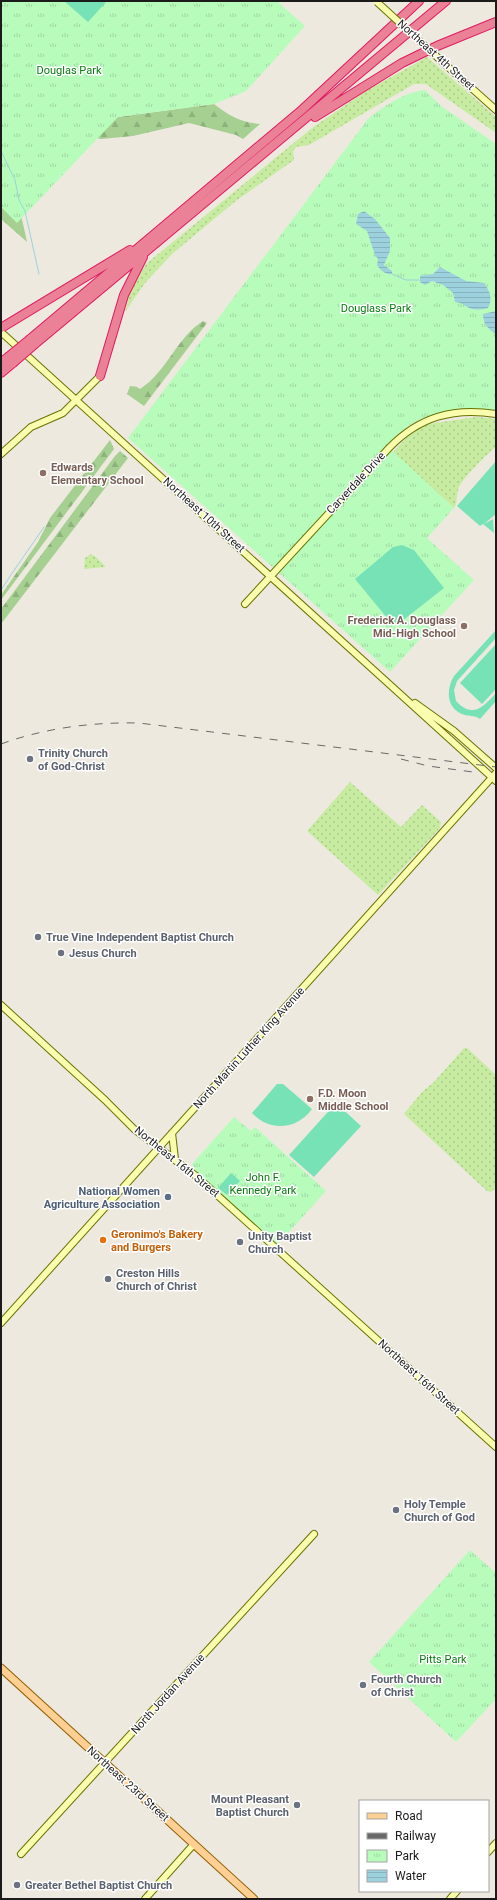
<svg xmlns="http://www.w3.org/2000/svg" width="497" height="1900" font-family="Roboto,sans-serif">
	<style>
		.grass { fill: url(#grass-dots) }
		.forest { fill: url(#forest-firs) }
		.park { fill: url(#park-tufts) }
		.pitch { fill: #78e2b7 }
		.water { fill: url(#water-rules) }
		.lines { fill: none; stroke-linecap: round; stroke-linejoin: round }
		.stream { stroke: #9dd1de; stroke-width: 1 }
		.secondary-casing { stroke: #697400; stroke-width: 8 }
		.primary-casing { stroke: #925f00; stroke-width: 9 }
		.highway-casing { stroke: #df1960; stroke-width: 10 }
		.secondary { stroke: #fafdae; stroke-width: 6 }
		.primary { stroke: #ffcf93; stroke-width: 7 }
		.highway { stroke: #eb8197; stroke-width: 8 }
		.rail { stroke: #696969; stroke-width: 1; stroke-dasharray: 8 8; stroke-linecap: butt }
		.secondary-bridge-casing { stroke: #697400; stroke-width: 8; stroke-linecap: butt }
		.highway-bridge-casing { stroke: #df1960; stroke-width: 10; stroke-linecap: butt }
		.secondary-bridge { stroke: #fafdae; stroke-width: 6 }
		.highway-bridge { stroke: #eb8197; stroke-width: 8 }
		.education-dot { fill: #8d6e63; stroke: #fff; stroke-width: 1.5 }
		.worship-dot { fill: #6b7280; stroke: #fff; stroke-width: 1.5 }
		.service-dot { fill: #5c6f8a; stroke: #fff; stroke-width: 1.5 }
		.food-dot { fill: #e8710a; stroke: #fff; stroke-width: 1.5 }
		.labels { text-anchor: middle; dominant-baseline: central; stroke-width: 3; stroke-linejoin: round; paint-order: stroke }
		.street-label { font-size: 11px; fill: #1b1b1b; stroke: #fff }
		.park-label { font-size: 11px; fill: #057d0d; stroke: #fff }
		.education-label { font-size: 11px; font-weight: bold; fill: #785e54; stroke: #fff; text-anchor: start }
		.worship-label { font-size: 11px; font-weight: bold; fill: #5b616d; stroke: #fff; text-anchor: start }
		.service-label { font-size: 11px; font-weight: bold; fill: #4e5e75; stroke: #fff; text-anchor: end }
		.food-label { font-size: 11px; font-weight: bold; fill: #c56008; stroke: #fff; text-anchor: start }
	</style>
	<defs>
		<pattern id="grass-dots" width="8" height="8" patternUnits="userSpaceOnUse"><rect width="8" height="8" fill="#c7eca1"/><path d="M2 2h.1M6 6h.1" fill="none" stroke="#aaca8a" stroke-width="1.8" stroke-linecap="round"/></pattern>
		<pattern id="forest-firs" width="22" height="20" patternUnits="userSpaceOnUse"><rect width="22" height="20" fill="#a5d091"/><path d="M5 1l3.5 6h-7zM16 11l3.5 6h-7z" fill="#8db27c"/></pattern>
		<pattern id="park-tufts" width="24" height="20" patternUnits="userSpaceOnUse"><rect width="24" height="20" fill="#b8fcbc"/><path d="M3 7l-1-3M5 7V3M7 7l1-3M15 17l-1-3M17 17v-4M19 17l1-3" fill="none" stroke="#9ed7a1"/></pattern>
		<pattern id="water-rules" width="6" height="5" patternUnits="userSpaceOnUse"><rect width="6" height="5" fill="#9dd1de"/><path d="M0 2.5h6" fill="none" stroke="#87b3be"/></pattern>
	</defs>
	<rect width="100%" height="100%" fill="#ede9df"/>
	<path class="grass" d="M 427,57 L 496,117 L 496,133 L 426,84 L 414,84 L 309,145 L 296,147 L 293,151 L 294,160 L 237,200 L 172,254 L 145,283 L 125,312 L 131,289 L 146,264 L 312,128 L 366,91 Z
		M 476,417 L 496,419 L 496,447 C 488,453 463,478 459,487 C 456,494 458,502 454,508 L 393,452 L 413,431 L 428,424 Z
		M 91,554 L 96,557 L 106,567 L 84,569 L 85,558 Z
		M 350,782 L 401,827 L 422,805 L 441,822 L 440,828 L 378,895 L 307,831 Z
		M 464,1048 L 467,1048 L 496,1075 L 496,1188 L 491,1192 L 487,1191 L 404,1114 L 422,1092 L 434,1082 Z"/>
	<path class="forest" d="M 214,104 C 230,116 239,122 260,124 L 243,139 L 236,135 L 189,123 L 133,136 L 101,139 L 78,133 L 118,117 Z
		M 1,170 C 16,190 22,218 27,242 L 1,219 Z
		M 203,321 L 207,323 L 144,406 L 127,394 L 130,386 L 137,387 L 140,389 C 167,372 176,338 203,321 Z
		M 110,440 L 114,449 L 1,600 L 1,595 L 38,542 L 50,518 Z
		M 120,451 L 128,458 L 1,624 L 1,609 L 115,456 Z"/>
	<path class="park" d="M 1,1 L 277,1 L 305,26 L 246,91 L 214,104 L 118,117 L 17,223 L 1,207 Z
		M 425,90 L 441,106 L 496,144 L 496,411 C 471,412 437,410 415,422 C 404,428 395,437 387,446 L 454,508 L 427,538 L 474,580 L 390,672 L 128,438 L 368,119 C 383,106 405,92 425,90 Z
		M 234,1117 L 251,1131 L 255,1127 L 326,1191 L 278,1244 L 274,1243 L 199,1175 L 192,1164 Z
		M 470,1550 L 496,1573 L 496,1699 L 456,1742 L 369,1662 Z"/>
	<path class="pitch" d="M 64,1 L 107,1 L 88,22 Z
		M 496,461 L 496,514 L 484,524 L 493,519 L 494,533 L 483,524 L 480,526 L 457,506 Z
		M 402,545 L 414,550 L 444,588 L 397,625 L 392,624 L 355,579 L 393,547 Z
		M 496,630 L 496,638 L 457,681 L 454,690 L 456,701 C 473,719 483,707 496,693 L 496,701 L 480,719 C 475,715 471,717 465,715 C 447,710 445,691 454,676 Z
		M 496,644 L 496,689 L 482,704 L 460,683 Z
		M 277,1084 L 283,1084 L 312,1109 C 297,1130 269,1132 252,1113 Z
		M 336,1103 L 361,1126 L 314,1177 L 289,1155 Z
		M 231,1173 L 240,1181 L 227,1195 L 218,1188 Z"/>
	<path class="water" d="M 364,211 L 375,219 L 390,238 L 390,251 L 384,265 L 392,271 L 392,274 C 386,275 380,270 377,265 L 378,259 L 375,255 L 367,231 L 356,224 L 358,214 Z
		M 440,267 L 466,281 L 484,283 C 490,291 493,299 488,308 C 477,311 470,310 461,303 L 455,302 L 453,293 L 443,285 L 432,281 L 425,285 L 420,282 L 420,276 L 433,274 Z
		M 496,311 L 496,334 C 488,329 483,324 483,314 Z"/>
	<g class="lines">
		<path class="stream" d="M 1,151 L 15,180 L 19,200 L 25,211 L 39,274
			M 392,274 L 406,280 L 419,280
			M 1,590 C 15,568 30,548 44,527"/>
		<g class="secondary-casing">
			<path id="secondary" d="M 448,67 L 496,110
				M 1,332 L 496,781
				M 1,454 L 31,427 L 63,413 L 100,376
				M 245,604 L 389,448 C 419,417 453,407 496,414
				M 415,703 L 454,731 L 496,768
				M 1,1005 L 105,1100 L 134,1129 L 196,1176 L 496,1447
				M 172,1133 L 175,1159
				M 1,1323 L 496,773
				M 488,1852 L 496,1843
				M 21,1854 L 314,1534
				M 145,1899 L 194,1844
				M 450,1899 L 457,1891"/>
		</g>
		<g class="primary-casing">
			<path id="primary" d="M 1,1668 L 254,1899"/>
		</g>
		<g class="highway-casing">
			<path id="highway" d="M 315,117 L 402,63 L 437,46 L 496,22
				M 1,328 L 130,250
				M 30,339 L 303,109 L 419,1
				M 35,344 L 446,1
				M 1,363 L 8,357
				M 1,373 L 13,363
				M 100,376 L 124,295 L 143,257"/>
		</g>
		<use href="#secondary" class="secondary"/>
		<use href="#primary" class="primary"/>
		<use href="#highway" class="highway"/>
		<path class="rail" d="M 1,744 C 45,728 92,722 139,723 L 496,767
			M 401,759 L 428,766 L 473,772"/>
		<g class="secondary-bridge-casing">
			<path id="secondary-bridge" d="M 377,2 L 448,67"/>
		</g>
		<g class="highway-bridge-casing">
			<path id="highway-bridge" d="M 8,357 L 30,339
				M 13,363 L 35,344"/>
		</g>
		<use href="#secondary-bridge" class="secondary-bridge"/>
		<use href="#highway-bridge" class="highway-bridge"/>
	</g>
	<g class="education-dot">
		<circle cx="43" cy="473" r="4"/>
		<circle cx="464" cy="626" r="4"/>
		<circle cx="310" cy="1099" r="4"/>
	</g>
	<g class="worship-dot">
		<circle cx="30" cy="759" r="4"/>
		<circle cx="38" cy="937" r="4"/>
		<circle cx="61" cy="953" r="4"/>
		<circle cx="240" cy="1242" r="4"/>
		<circle cx="108" cy="1279" r="4"/>
		<circle cx="396" cy="1510" r="4"/>
		<circle cx="363" cy="1685" r="4"/>
		<circle cx="297" cy="1805" r="4"/>
		<circle cx="17" cy="1885" r="4"/>
	</g>
	<circle class="service-dot" cx="168" cy="1197" r="4"/>
	<circle class="food-dot" cx="103" cy="1240" r="4"/>
	<g class="labels">
		<g class="street-label">
			<text transform="translate(436 55) rotate(42)">Northeast 4th Street</text>
			<text transform="translate(356 483) rotate(-47)">Carverdale Drive</text>
			<text transform="translate(204 515) rotate(42)">Northeast 10th Street</text>
			<text transform="translate(249 1048) rotate(-48)">North Martin Luther King Avenue</text>
			<text transform="translate(177 1162) rotate(39)">Northeast 16th Street</text>
			<text transform="translate(419 1377) rotate(42)">Northeast 16th Street</text>
			<text transform="translate(168 1694) rotate(-48)">North Jordan Avenue</text>
			<text transform="translate(128 1784) rotate(42)">Northeast 23rd Street</text>
		</g>
		<g class="park-label">
			<text x="69" y="70">Douglas Park</text>
			<text x="376" y="308">Douglass Park</text>
			<text x="263" y="1177">John F.<tspan x="263" dy="13">Kennedy Park</tspan></text>
			<text x="443" y="1659">Pitts Park</text>
		</g>
		<g class="education-label">
			<text x="51" y="467">Edwards<tspan x="51" dy="13">Elementary School</tspan></text>
			<text x="456" y="620" text-anchor="end">Frederick A. Douglass<tspan x="456" dy="13">Mid-High School</tspan></text>
			<text x="318" y="1093">F.D. Moon<tspan x="318" dy="13">Middle School</tspan></text>
		</g>
		<g class="worship-label">
			<text x="38" y="753">Trinity Church<tspan x="38" dy="13">of God-Christ</tspan></text>
			<text x="46" y="937">True Vine Independent Baptist Church</text>
			<text x="69" y="953">Jesus Church</text>
			<text x="248" y="1236">Unity Baptist<tspan x="248" dy="13">Church</tspan></text>
			<text x="116" y="1273">Creston Hills<tspan x="116" dy="13">Church of Christ</tspan></text>
			<text x="404" y="1504">Holy Temple<tspan x="404" dy="13">Church of God</tspan></text>
			<text x="371" y="1679">Fourth Church<tspan x="371" dy="13">of Christ</tspan></text>
			<text x="289" y="1799" text-anchor="end">Mount Pleasant<tspan x="289" dy="13">Baptist Church</tspan></text>
			<text x="25" y="1885">Greater Bethel Baptist Church</text>
		</g>
		<g class="service-label">
			<text x="160" y="1191">National Women<tspan x="160" dy="13">Agriculture Association</tspan></text>
		</g>
		<g class="food-label">
			<text x="111" y="1234">Geronimo's Bakery<tspan x="111" dy="13">and Burgers</tspan></text>
		</g>
	</g>
	<rect width="497" height="1900" fill="none" stroke="#1b1b1b" stroke-width="4"/>
	<rect x="359" y="1800" width="130" height="92" fill="#ffffff" stroke="#a4a4a4"/>
	<rect x="367" y="1813" width="20" height="6" fill="#ffcf93" stroke="#a4a4a4"/>
	<text x="395" y="1820" font-size="12" fill="#1b1b1b">Road</text>
	<rect x="367" y="1833" width="20" height="6" fill="#696969" stroke="#a4a4a4"/>
	<text x="395" y="1840" font-size="12" fill="#1b1b1b">Railway</text>
	<rect x="367" y="1850" width="20" height="12" fill="url(#park-tufts)" stroke="#a4a4a4"/>
	<text x="395" y="1860" font-size="12" fill="#1b1b1b">Park</text>
	<rect x="367" y="1870" width="20" height="12" fill="url(#water-rules)" stroke="#a4a4a4"/>
	<text x="395" y="1880" font-size="12" fill="#1b1b1b">Water</text>
</svg>
